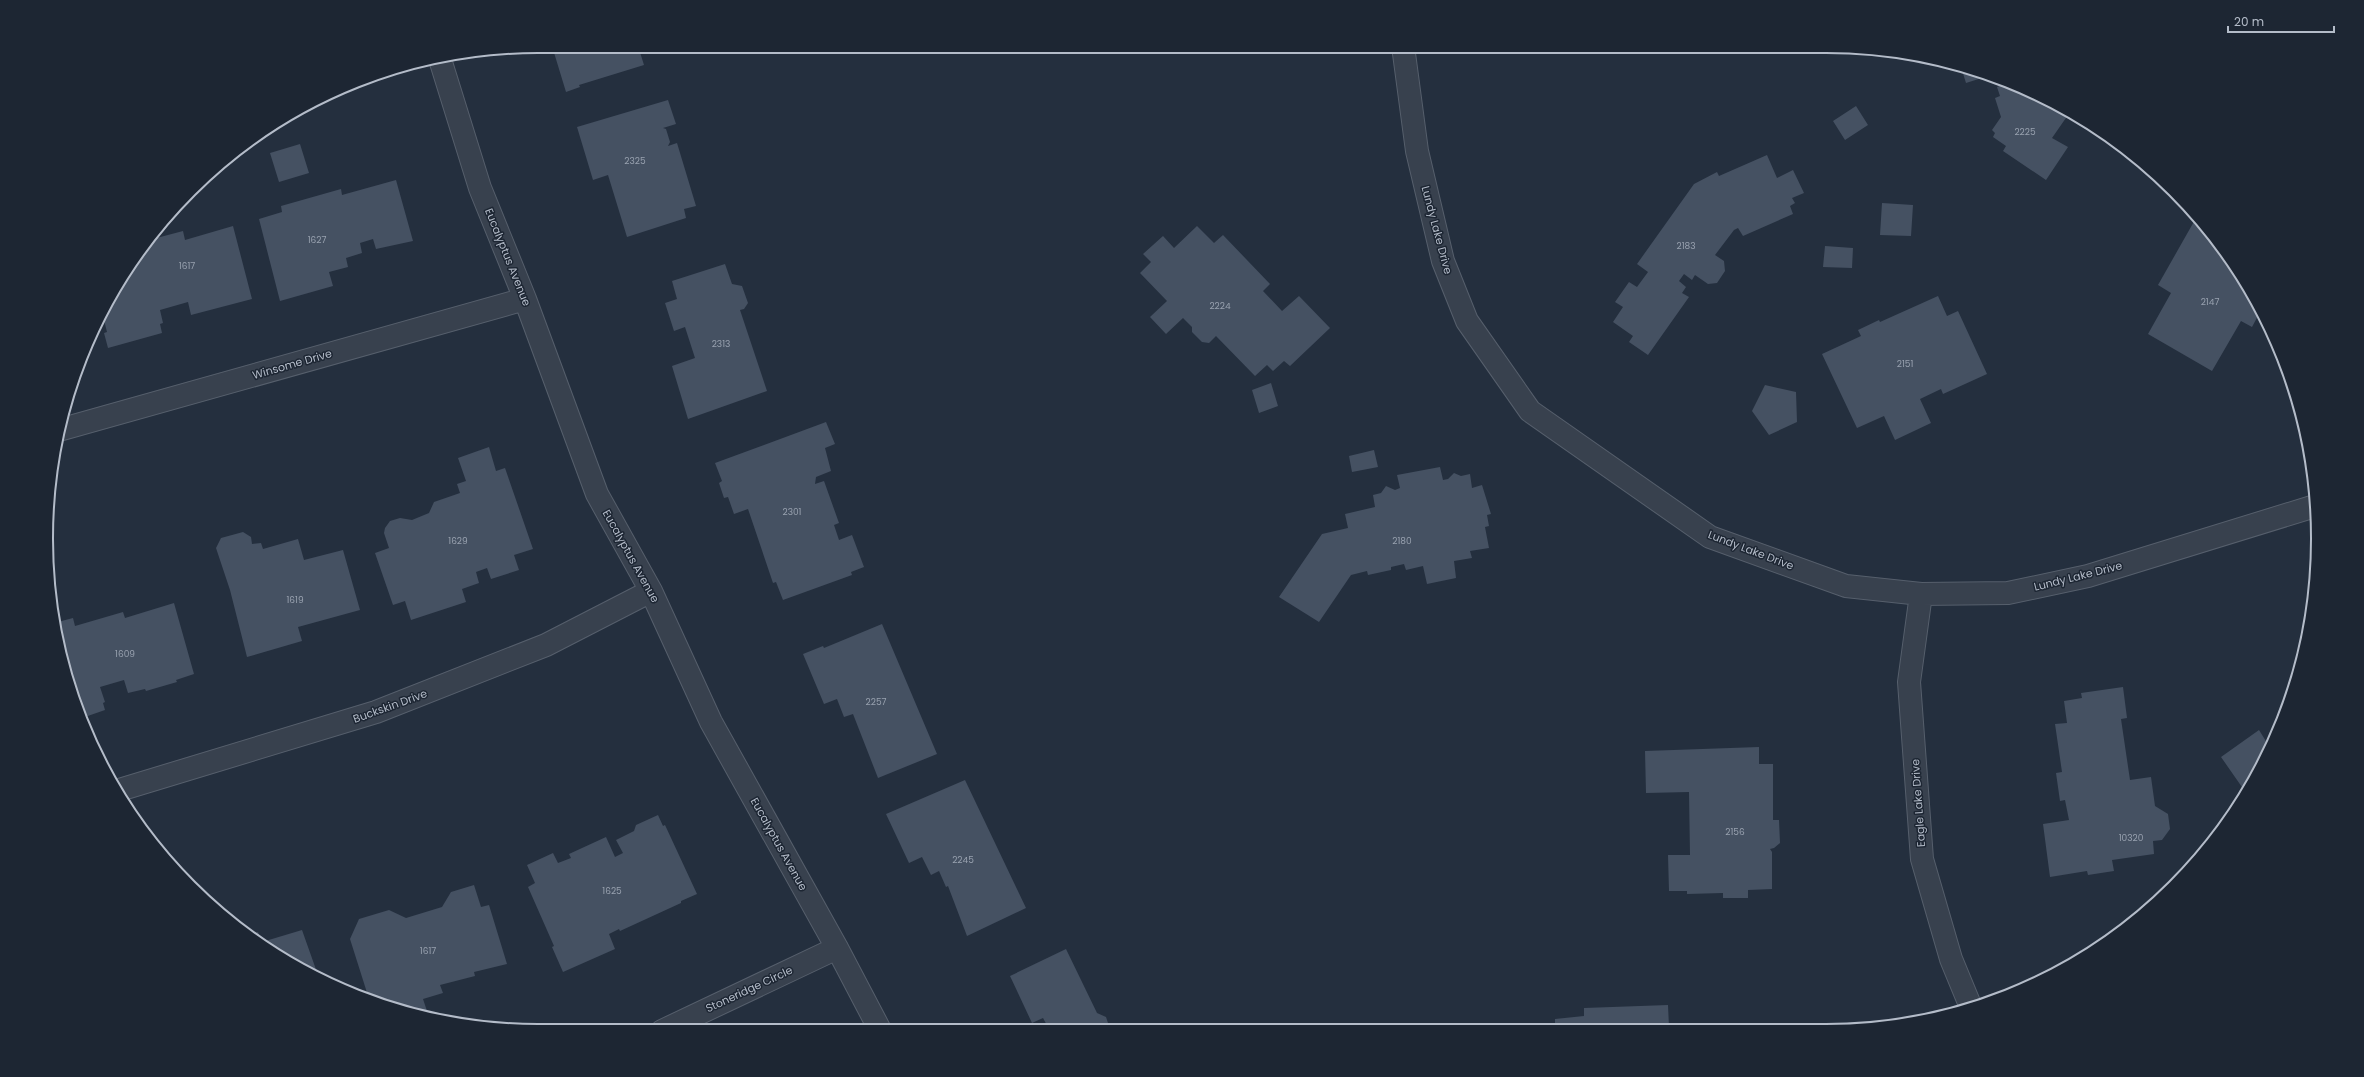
<svg xmlns="http://www.w3.org/2000/svg" width="2364" height="1077" font-family="Poppins,sans-serif">
	<style>
		.building { fill: #455162 }
		.lines { fill: none; stroke-linecap: round; stroke-linejoin: round }
		.minor-casing { stroke: #565f6c; stroke-width: 24 }
		.minor { stroke: #38414e; stroke-width: 22 }
		.labels { text-anchor: middle; dominant-baseline: central; stroke-width: 3; stroke-linejoin: round; paint-order: stroke }
		.number-label { font-size: 9px; fill: #98a1af }
		.street-label { font-size: 11px; fill: #b4bcc9; stroke: #1d2633 }
		.rim { fill: none; stroke: #b4bcc9; stroke-width: 2 }
	</style>
	<rect width="100%" height="100%" fill="#242f3e"/>
	<path class="building" d="M 552,46 L 638,46 L 644,65 L 579,85 L 580,87 L 566,92 Z
		M 1961,67 L 1988,76 L 1966,83 Z
		M 2009,82 L 2046,101 L 2068,115 L 2052,138 L 2068,147 L 2046,180 L 2003,151 L 2006,146 L 1993,137 L 1995,133 L 1992,130 L 2001,117 L 1995,98 L 2000,96 L 1997,87 Z
		M 668,100 L 676,124 L 663,128 L 666,129 L 670,142 L 668,146 L 677,143 L 696,206 L 684,209 L 686,218 L 627,237 L 608,175 L 593,180 L 577,127 Z
		M 1856,106 L 1868,125 L 1845,140 L 1833,121 Z
		M 300,144 L 309,173 L 279,182 L 270,153 Z
		M 1767,155 L 1777,178 L 1793,170 L 1804,193 L 1792,198 L 1795,203 L 1790,206 L 1793,214 L 1743,236 L 1738,228 L 1734,230 L 1715,255 L 1724,261 L 1725,271 L 1717,283 L 1708,284 L 1695,275 L 1692,280 L 1684,274 L 1679,281 L 1686,287 L 1682,293 L 1689,297 L 1648,355 L 1629,342 L 1633,336 L 1613,322 L 1623,307 L 1615,302 L 1629,282 L 1637,287 L 1648,272 L 1637,264 L 1694,184 L 1717,172 L 1719,176 Z
		M 396,180 L 413,241 L 376,249 L 373,239 L 360,243 L 362,253 L 346,258 L 348,267 L 329,272 L 333,286 L 280,301 L 259,219 L 282,212 L 281,206 L 341,189 L 342,195 Z
		M 1882,203 L 1913,205 L 1911,236 L 1880,235 Z
		M 2196,218 L 2235,265 L 2260,312 L 2252,327 L 2241,321 L 2212,371 L 2148,334 L 2171,293 L 2158,285 Z
		M 233,226 L 252,299 L 191,315 L 188,302 L 160,310 L 163,323 L 160,324 L 162,333 L 108,348 L 104,333 L 107,332 L 102,312 L 112,292 L 149,240 L 183,231 L 185,240 Z
		M 1197,226 L 1214,243 L 1223,235 L 1270,284 L 1263,291 L 1282,311 L 1299,296 L 1330,328 L 1290,366 L 1284,361 L 1273,371 L 1267,365 L 1255,376 L 1216,336 L 1209,343 L 1202,342 L 1192,332 L 1192,327 L 1183,318 L 1166,334 L 1150,317 L 1167,301 L 1140,273 L 1151,262 L 1143,254 L 1163,236 L 1174,248 Z
		M 1825,246 L 1853,248 L 1852,268 L 1823,267 Z
		M 725,264 L 732,284 L 742,286 L 748,303 L 744,309 L 740,310 L 767,391 L 688,419 L 672,366 L 695,358 L 685,327 L 674,331 L 665,303 L 677,299 L 672,281 Z
		M 1938,296 L 1947,316 L 1958,311 L 1987,374 L 1943,394 L 1941,389 L 1920,399 L 1931,423 L 1895,440 L 1884,416 L 1857,428 L 1822,354 L 1861,336 L 1858,330 L 1879,320 L 1880,322 Z
		M 1271,383 L 1278,406 L 1259,413 L 1252,390 Z
		M 1765,385 L 1796,392 L 1797,422 L 1769,435 L 1752,411 Z
		M 826,422 L 835,444 L 825,448 L 831,471 L 816,477 L 815,484 L 824,481 L 839,523 L 834,525 L 839,540 L 852,535 L 864,567 L 851,572 L 852,575 L 783,600 L 776,582 L 773,583 L 748,509 L 734,514 L 728,497 L 724,498 L 719,483 L 722,481 L 715,463 Z
		M 489,447 L 496,471 L 505,468 L 533,549 L 514,555 L 519,570 L 491,579 L 487,568 L 476,572 L 479,583 L 462,589 L 466,602 L 411,620 L 405,601 L 393,605 L 375,553 L 389,548 L 384,533 L 385,528 L 390,521 L 400,518 L 412,520 L 429,513 L 434,502 L 460,493 L 457,484 L 466,481 L 458,458 Z
		M 1374,450 L 1378,467 L 1352,472 L 1349,456 Z
		M 1440,467 L 1443,480 L 1448,479 L 1454,473 L 1461,476 L 1470,474 L 1472,488 L 1482,485 L 1491,514 L 1487,515 L 1489,526 L 1485,527 L 1489,548 L 1470,551 L 1472,558 L 1454,561 L 1456,578 L 1427,584 L 1423,566 L 1406,570 L 1404,564 L 1391,567 L 1391,570 L 1368,575 L 1367,571 L 1351,575 L 1319,622 L 1279,597 L 1322,534 L 1348,528 L 1345,514 L 1375,507 L 1373,495 L 1381,493 L 1386,486 L 1395,490 L 1400,488 L 1397,475 Z
		M 243,532 L 251,537 L 252,544 L 261,543 L 263,549 L 298,539 L 304,560 L 343,550 L 360,610 L 298,627 L 302,641 L 247,657 L 230,590 L 216,548 L 221,538 Z
		M 174,603 L 194,674 L 176,680 L 177,682 L 146,691 L 145,689 L 128,693 L 124,680 L 100,687 L 105,702 L 103,703 L 105,710 L 82,718 L 72,697 L 54,623 L 73,618 L 75,626 L 123,612 L 125,618 Z
		M 882,624 L 937,754 L 878,778 L 853,714 L 844,717 L 837,699 L 824,704 L 803,654 L 823,646 L 824,648 Z
		M 2123,687 L 2127,718 L 2121,719 L 2130,780 L 2151,777 L 2155,806 L 2168,814 L 2170,829 L 2162,840 L 2153,841 L 2154,854 L 2112,860 L 2114,871 L 2088,875 L 2087,871 L 2050,877 L 2043,824 L 2069,820 L 2065,800 L 2060,801 L 2056,773 L 2062,772 L 2055,724 L 2067,723 L 2064,701 L 2082,698 L 2081,693 Z
		M 2259,730 L 2269,746 L 2244,790 L 2221,757 Z
		M 1759,747 L 1759,764 L 1773,764 L 1773,820 L 1779,820 L 1780,843 L 1774,848 L 1770,849 L 1772,852 L 1772,889 L 1748,890 L 1748,898 L 1723,898 L 1723,893 L 1687,894 L 1687,891 L 1669,891 L 1668,855 L 1690,855 L 1689,792 L 1646,793 L 1645,751 Z
		M 965,780 L 1026,908 L 967,936 L 948,886 L 946,887 L 939,871 L 931,875 L 922,857 L 909,863 L 886,814 Z
		M 658,815 L 663,826 L 665,825 L 697,894 L 681,901 L 681,903 L 620,931 L 619,929 L 609,934 L 615,949 L 563,972 L 552,947 L 554,946 L 528,887 L 535,883 L 527,865 L 553,853 L 558,863 L 571,858 L 569,854 L 606,837 L 615,857 L 623,853 L 616,840 L 634,831 L 636,825 Z
		M 474,885 L 481,907 L 489,905 L 507,964 L 474,972 L 475,976 L 440,985 L 443,993 L 423,999 L 427,1011 L 418,1014 L 369,999 L 350,939 L 359,919 L 389,910 L 406,918 L 442,907 L 451,892 Z
		M 302,930 L 319,978 L 292,965 L 250,935 L 258,932 L 262,942 Z
		M 1066,949 L 1097,1013 L 1106,1017 L 1110,1029 L 1049,1029 L 1043,1018 L 1032,1023 L 1010,976 Z
		M 1668,1005 L 1669,1027 L 1555,1028 L 1555,1019 L 1584,1016 L 1584,1008 Z
		M 1732,1024 L 1732,1027 L 1704,1027 L 1704,1026 Z"/>
	<g class="lines">
		<g class="minor-casing">
			<path id="minor" d="M 1403,46 L 1417,151 L 1443,261 L 1467,321 L 1530,411 L 1710,537 L 1846,586 L 1921,594 L 2008,593 L 2088,576 L 2315,506
				M 439,56 L 480,188 L 525,299 L 597,494 L 651,591 L 711,722 L 837,948 L 880,1030
				M 59,430 L 525,299
				M 1921,594 L 1909,682 L 1922,859 L 1951,959 L 1970,1005
				M 116,791 L 376,712 L 546,645 L 651,591
				M 662,1031 L 837,948"/>
		</g>
		<use href="#minor" class="minor"/>
	</g>
	<g class="labels">
		<g class="number-label">
			<text x="2025" y="132">2225</text>
			<text x="635" y="161">2325</text>
			<text x="317" y="240">1627</text>
			<text x="1686" y="246">2183</text>
			<text x="187" y="266">1617</text>
			<text x="2210" y="302">2147</text>
			<text x="1220" y="306">2224</text>
			<text x="721" y="344">2313</text>
			<text x="1905" y="364">2151</text>
			<text x="792" y="512">2301</text>
			<text x="458" y="541">1629</text>
			<text x="1402" y="541">2180</text>
			<text x="295" y="600">1619</text>
			<text x="125" y="654">1609</text>
			<text x="876" y="702">2257</text>
			<text x="1735" y="832">2156</text>
			<text x="2131" y="838">10320</text>
			<text x="963" y="860">2245</text>
			<text x="612" y="891">1625</text>
			<text x="428" y="951">1617</text>
		</g>
		<g class="street-label">
			<text transform="translate(1437 230) rotate(75)">Lundy Lake Drive</text>
			<text transform="translate(508 257) rotate(68)">Eucalyptus Avenue</text>
			<text transform="translate(292 364) rotate(-16)">Winsome Drive</text>
			<text transform="translate(1751 550) rotate(21)">Lundy Lake Drive</text>
			<text transform="translate(631 556) rotate(61)">Eucalyptus Avenue</text>
			<text transform="translate(2078 576) rotate(-14)">Lundy Lake Drive</text>
			<text transform="translate(390 706) rotate(-20)">Buckskin Drive</text>
			<text transform="translate(1918 803) rotate(-94)">Eagle Lake Drive</text>
			<text transform="translate(779 844) rotate(61)">Eucalyptus Avenue</text>
			<text transform="translate(749 989) rotate(-25)">Stoneridge Circle</text>
		</g>
	</g>
	<path d="M0 0H2364V1077H0ZM538 53H1826A485 485 0 0 1 2311 538V539A485 485 0 0 1 1826 1024H538A485 485 0 0 1 53 539V538A485 485 0 0 1 538 53Z" fill="#1d2633" fill-rule="evenodd"/>
	<path class="rim" d="M538 53H1826A485 485 0 0 1 2311 538V539A485 485 0 0 1 1826 1024H538A485 485 0 0 1 53 539V538A485 485 0 0 1 538 53Z"/>
	<path d="M2228 26v6h106v-6" fill="none" stroke="#b4bcc9" stroke-width="2"/>
	<text x="2234" y="26" font-size="12" fill="#b4bcc9" stroke="#1d2633" stroke-width="3" paint-order="stroke">20 m</text>
</svg>
